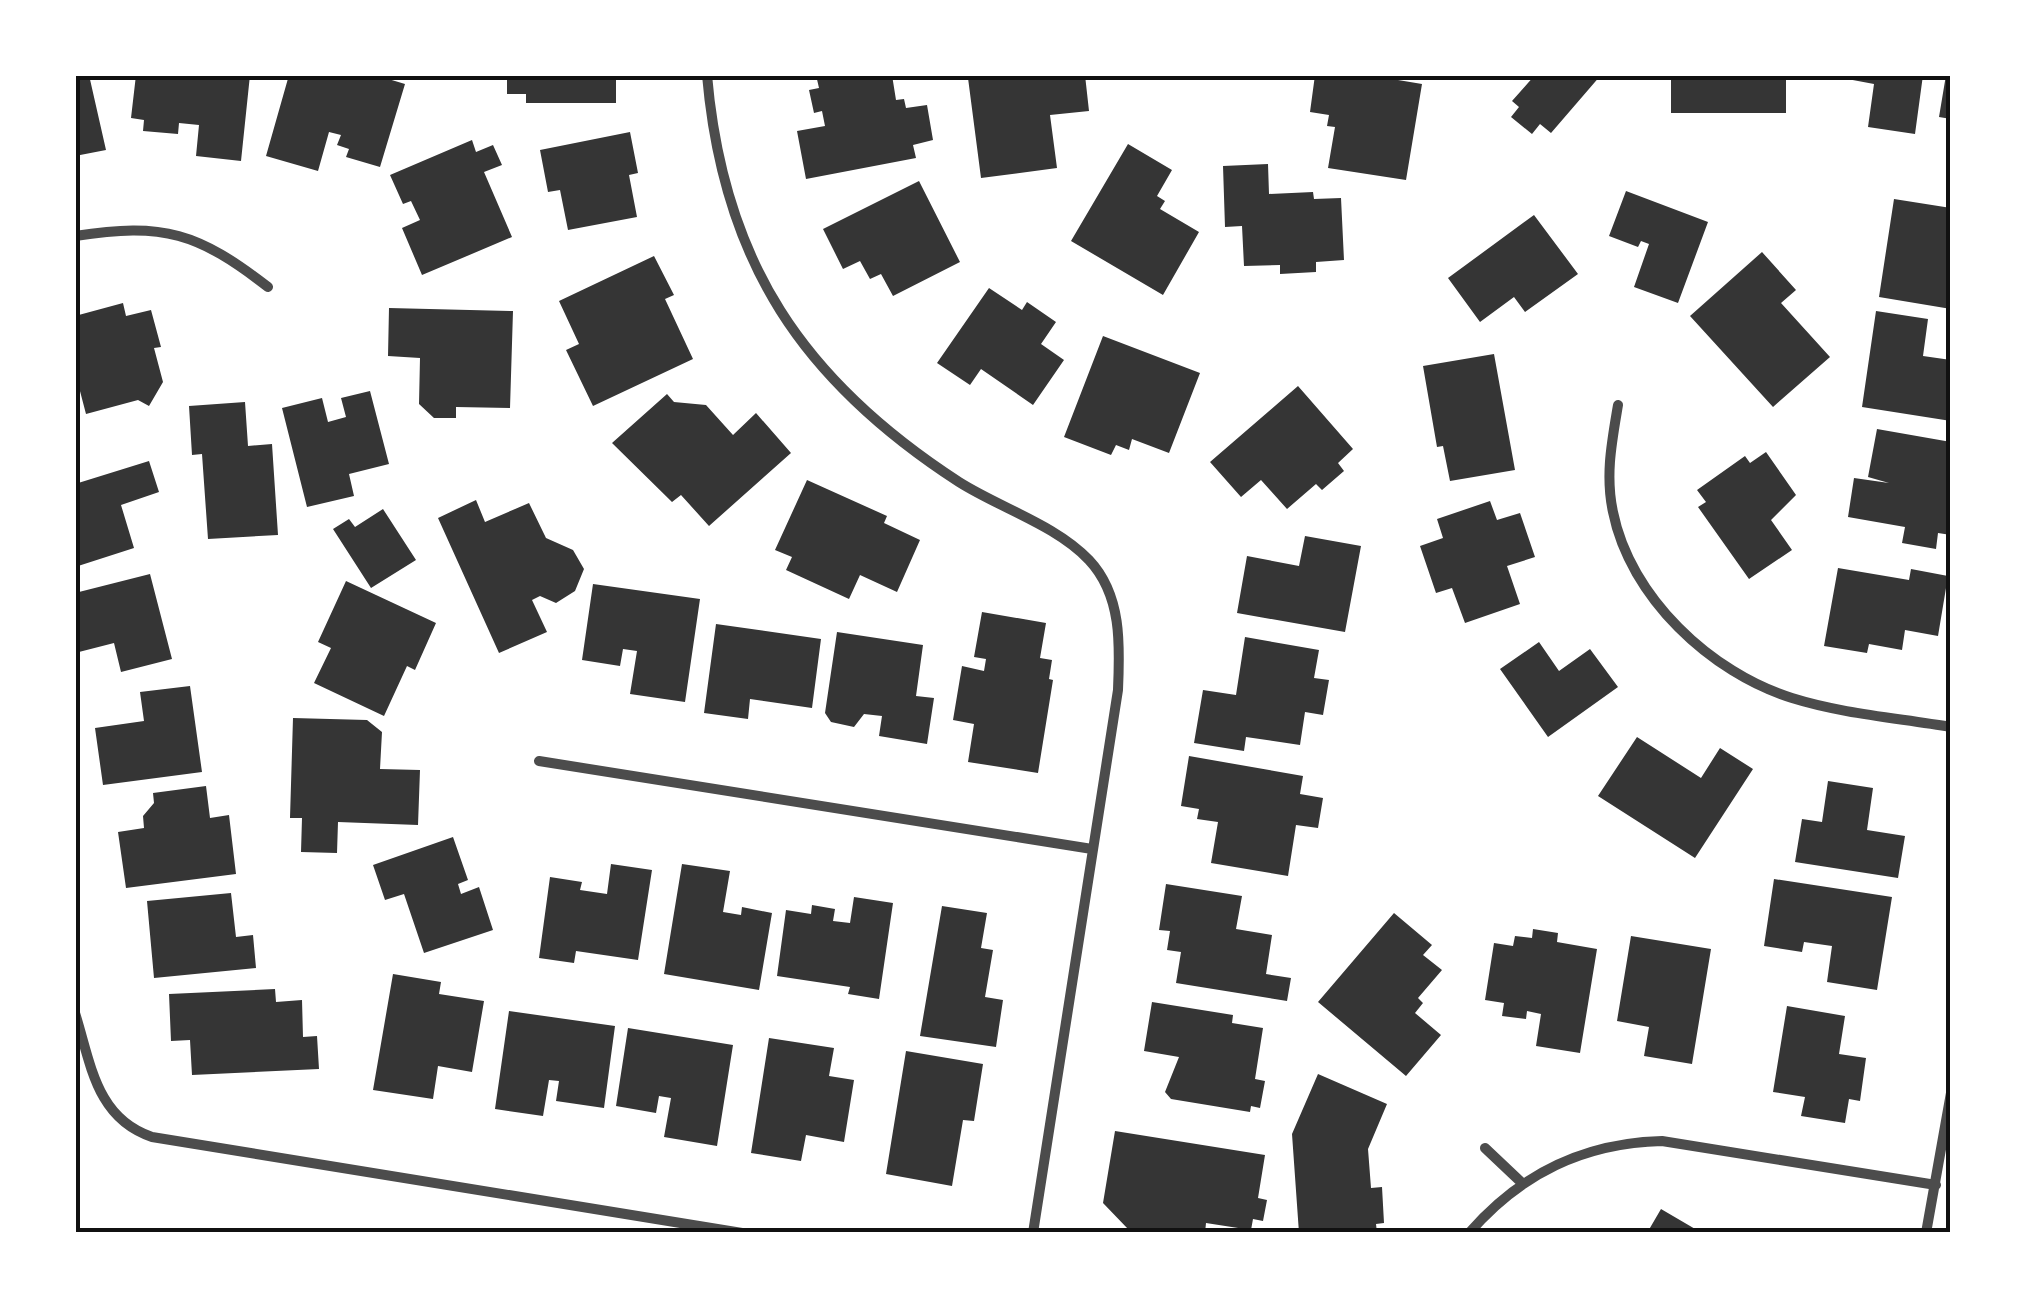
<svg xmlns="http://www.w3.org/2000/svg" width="2026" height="1308" font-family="'Sofia Sans Condensed',sans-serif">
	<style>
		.building { fill: #353535 }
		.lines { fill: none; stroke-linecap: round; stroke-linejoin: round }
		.minor { stroke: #4c4c4c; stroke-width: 10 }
		.neatline { fill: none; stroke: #111; stroke-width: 4 }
	</style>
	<rect width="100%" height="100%" fill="#fff"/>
	<path class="building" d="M 75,75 L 89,75 L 106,150 L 75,156 Z
		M 136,75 L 250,75 L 241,161 L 196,156 L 199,125 L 179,123 L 178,134 L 143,131 L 144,120 L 131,118 Z
		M 289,75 L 375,75 L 405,84 L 380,167 L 346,157 L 349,149 L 337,145 L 341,135 L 329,132 L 318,171 L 266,156 Z
		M 507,75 L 616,75 L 616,103 L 526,103 L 526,94 L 507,94 Z
		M 816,75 L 892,75 L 896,100 L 904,99 L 906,108 L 927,105 L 933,140 L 913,145 L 916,158 L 806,179 L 797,131 L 825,126 L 822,111 L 814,113 L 809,90 L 819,88 Z
		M 987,75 L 1085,75 L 1089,111 L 1050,115 L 1057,168 L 981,178 L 968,78 Z
		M 1315,75 L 1368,75 L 1422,84 L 1406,180 L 1328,168 L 1335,127 L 1327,126 L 1329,115 L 1310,112 Z
		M 1535,75 L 1601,75 L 1551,133 L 1540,124 L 1532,134 L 1511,117 L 1519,107 L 1512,101 Z
		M 1671,75 L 1786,75 L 1786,113 L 1671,113 Z
		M 1826,75 L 1923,75 L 1915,134 L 1868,127 L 1874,84 Z
		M 1946,75 L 1951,75 L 1951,119 L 1939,117 Z
		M 630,132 L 638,173 L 629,175 L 637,217 L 568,230 L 560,190 L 548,192 L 540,150 Z
		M 472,140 L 476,152 L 493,145 L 502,165 L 484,172 L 512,237 L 422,275 L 402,228 L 420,220 L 411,201 L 403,204 L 390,175 Z
		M 1128,144 L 1172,170 L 1157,196 L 1165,201 L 1160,209 L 1199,232 L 1163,295 L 1071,241 Z
		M 1268,164 L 1269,194 L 1313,192 L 1314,199 L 1341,198 L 1344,260 L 1316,262 L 1316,272 L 1280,274 L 1280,265 L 1244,266 L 1242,226 L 1225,227 L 1223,166 Z
		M 919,181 L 960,262 L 893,296 L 881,274 L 870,279 L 860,261 L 843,269 L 823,229 Z
		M 1626,191 L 1708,222 L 1678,303 L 1634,287 L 1649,244 L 1641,241 L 1638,247 L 1609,236 Z
		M 1894,199 L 1951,208 L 1951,309 L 1879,297 Z
		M 1534,215 L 1578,274 L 1525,312 L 1514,297 L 1480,322 L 1448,278 Z
		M 1762,252 L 1796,290 L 1781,303 L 1830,357 L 1773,407 L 1690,316 Z
		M 654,256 L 674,295 L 665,299 L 693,359 L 593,406 L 566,350 L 579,344 L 559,301 Z
		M 989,288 L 1022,310 L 1027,302 L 1056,322 L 1041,344 L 1064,360 L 1033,405 L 981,369 L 970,385 L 937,363 Z
		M 123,303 L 126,316 L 151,310 L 161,347 L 154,348 L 163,382 L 149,406 L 138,400 L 86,414 L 75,372 L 75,316 Z
		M 389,308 L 513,311 L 510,408 L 456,407 L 456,418 L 434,418 L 419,404 L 420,358 L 388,356 Z
		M 1876,311 L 1928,319 L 1923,356 L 1951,360 L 1951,421 L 1862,407 Z
		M 1103,336 L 1200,373 L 1169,453 L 1132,439 L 1129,450 L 1116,445 L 1111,455 L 1064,437 Z
		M 1494,354 L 1515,470 L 1450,481 L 1443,446 L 1437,447 L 1423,366 Z
		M 1298,386 L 1353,449 L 1338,463 L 1344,471 L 1322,490 L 1316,484 L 1287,509 L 1261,480 L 1241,497 L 1210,462 Z
		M 370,391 L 389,464 L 349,474 L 354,496 L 307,507 L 282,408 L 322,398 L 328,422 L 346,417 L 341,398 Z
		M 667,394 L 674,402 L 706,405 L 733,435 L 756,413 L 791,453 L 709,526 L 681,495 L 672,502 L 612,443 Z
		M 245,402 L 248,446 L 272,444 L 278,535 L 208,539 L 202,454 L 192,455 L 189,406 Z
		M 1877,429 L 1951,442 L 1951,535 L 1938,533 L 1936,549 L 1902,543 L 1905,527 L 1848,517 L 1854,478 L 1889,483 L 1868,477 Z
		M 1766,452 L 1796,495 L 1771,520 L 1792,550 L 1749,579 L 1698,507 L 1706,502 L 1697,490 L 1745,456 L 1750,463 Z
		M 149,461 L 159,492 L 121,505 L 134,548 L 75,567 L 75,484 Z
		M 807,480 L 887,516 L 884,523 L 920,540 L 897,592 L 860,575 L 849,599 L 786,570 L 792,557 L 775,550 Z
		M 476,500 L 485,522 L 529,503 L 546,538 L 573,550 L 584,569 L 575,591 L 556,603 L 540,596 L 532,600 L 547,632 L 499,653 L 438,518 Z
		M 1490,501 L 1497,520 L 1520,513 L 1535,557 L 1507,566 L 1520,604 L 1465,623 L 1452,588 L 1436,593 L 1420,546 L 1443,538 L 1437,519 Z
		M 383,509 L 416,560 L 371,588 L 333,529 L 349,519 L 355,527 Z
		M 1305,536 L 1361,546 L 1345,632 L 1237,613 L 1247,556 L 1299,566 Z
		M 1838,568 L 1909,580 L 1911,569 L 1948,576 L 1938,636 L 1905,630 L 1902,650 L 1869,644 L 1867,653 L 1824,646 Z
		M 150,574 L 172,659 L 121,672 L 114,643 L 75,653 L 75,593 Z
		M 346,581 L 436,623 L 415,670 L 407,666 L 384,716 L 314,683 L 331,648 L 318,642 Z
		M 593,584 L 700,599 L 685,702 L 630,694 L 637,651 L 623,649 L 620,666 L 582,660 Z
		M 982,612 L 1046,623 L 1040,658 L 1052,660 L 1049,679 L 1053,680 L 1038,773 L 968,762 L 974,724 L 953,720 L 962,666 L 984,671 L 986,659 L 974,657 Z
		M 716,624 L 821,639 L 812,708 L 750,699 L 748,719 L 704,713 Z
		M 837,632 L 923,645 L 916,696 L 934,698 L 927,744 L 879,736 L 882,716 L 864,714 L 854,727 L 831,722 L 825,713 Z
		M 1245,637 L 1319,650 L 1314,678 L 1329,680 L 1323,715 L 1305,712 L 1300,745 L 1246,737 L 1244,751 L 1194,743 L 1203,690 L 1236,695 Z
		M 1539,642 L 1559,671 L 1590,649 L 1618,687 L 1548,737 L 1500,669 Z
		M 190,686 L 202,772 L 103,785 L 95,728 L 144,721 L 140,692 Z
		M 293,718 L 367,720 L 382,732 L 380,769 L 420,770 L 418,825 L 338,822 L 337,853 L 301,852 L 302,818 L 290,818 Z
		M 1637,737 L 1701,778 L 1720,748 L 1753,769 L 1695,858 L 1598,796 Z
		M 1189,756 L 1303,776 L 1300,794 L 1323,798 L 1318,828 L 1296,825 L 1288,876 L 1211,863 L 1218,822 L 1197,819 L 1199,809 L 1181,806 Z
		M 1828,781 L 1873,788 L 1867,830 L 1905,836 L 1898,878 L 1795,862 L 1802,819 L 1822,822 Z
		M 206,786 L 210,818 L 229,815 L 236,874 L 126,888 L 118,832 L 144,828 L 143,816 L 154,803 L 153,793 Z
		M 453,837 L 468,880 L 458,884 L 461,894 L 479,887 L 493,930 L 424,953 L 404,894 L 385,900 L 373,865 Z
		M 611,864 L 652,870 L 638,960 L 576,951 L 574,963 L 539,958 L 550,877 L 582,882 L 580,890 L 607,894 Z
		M 682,864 L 730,871 L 723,912 L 741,915 L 742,907 L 772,913 L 759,990 L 664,974 Z
		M 1774,879 L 1892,897 L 1877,990 L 1827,982 L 1832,946 L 1804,942 L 1802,952 L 1764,946 Z
		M 1166,884 L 1242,896 L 1236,929 L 1272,935 L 1266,974 L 1291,978 L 1287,1001 L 1176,983 L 1181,952 L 1167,950 L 1170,931 L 1159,930 Z
		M 231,893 L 236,937 L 253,935 L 256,968 L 154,978 L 147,901 Z
		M 854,897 L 893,903 L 879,999 L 848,994 L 850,987 L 777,976 L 786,910 L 811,914 L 812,905 L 835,909 L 833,921 L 850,923 Z
		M 942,906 L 987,913 L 981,948 L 993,950 L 985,997 L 1003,1000 L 996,1047 L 920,1036 Z
		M 1394,913 L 1432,945 L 1423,955 L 1442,970 L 1418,998 L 1423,1003 L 1415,1013 L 1441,1035 L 1406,1076 L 1318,1002 Z
		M 1533,929 L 1558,933 L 1557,942 L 1597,949 L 1580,1053 L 1536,1046 L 1541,1014 L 1527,1011 L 1526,1019 L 1502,1016 L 1504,1003 L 1485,1000 L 1494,943 L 1513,946 L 1515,936 L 1532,938 Z
		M 1631,936 L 1711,949 L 1692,1064 L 1644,1056 L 1649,1027 L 1617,1021 Z
		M 393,974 L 441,982 L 439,994 L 484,1001 L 472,1072 L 438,1066 L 433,1099 L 373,1090 Z
		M 275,989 L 276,1002 L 302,1000 L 303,1037 L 317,1036 L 319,1069 L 192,1075 L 190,1040 L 171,1041 L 169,994 Z
		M 1152,1002 L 1233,1015 L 1232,1023 L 1263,1028 L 1255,1079 L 1265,1081 L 1260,1108 L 1251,1106 L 1250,1112 L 1171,1099 L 1165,1092 L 1179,1057 L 1144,1051 Z
		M 1787,1006 L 1845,1016 L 1839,1054 L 1866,1058 L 1860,1101 L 1849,1099 L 1845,1123 L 1801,1116 L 1805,1097 L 1773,1092 Z
		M 509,1011 L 615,1026 L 604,1108 L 556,1101 L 559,1081 L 549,1080 L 543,1116 L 495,1109 Z
		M 628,1028 L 733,1045 L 717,1146 L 664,1137 L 671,1098 L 659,1096 L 656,1113 L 616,1106 Z
		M 769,1038 L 834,1048 L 829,1076 L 854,1080 L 844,1142 L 806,1135 L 801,1161 L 751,1153 Z
		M 906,1051 L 983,1064 L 974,1121 L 963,1120 L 952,1186 L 886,1174 Z
		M 1318,1074 L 1387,1104 L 1368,1149 L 1371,1188 L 1382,1187 L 1384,1223 L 1376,1224 L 1377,1233 L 1299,1233 L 1292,1134 Z
		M 1115,1131 L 1265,1155 L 1258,1198 L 1267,1200 L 1263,1221 L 1253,1219 L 1251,1230 L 1206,1223 L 1205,1233 L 1128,1229 L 1103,1203 Z
		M 1661,1209 L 1702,1233 L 1647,1233 Z"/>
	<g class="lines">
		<path class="minor" d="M 707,75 C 723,262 803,381 959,482 C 1000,508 1056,525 1089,560 C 1122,595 1120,645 1118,690 L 1033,1233
			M 75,236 C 164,222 198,233 268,287
			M 1618,405 C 1612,441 1605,475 1613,512 C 1630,597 1711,673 1792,698 C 1843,714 1899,718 1951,727
			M 539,761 L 1092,849
			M 75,1013 C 91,1064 96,1118 152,1137 L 742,1233
			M 1485,1148 L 1522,1183
			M 1469,1233 C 1521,1173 1584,1143 1662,1141 L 1936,1185
			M 1926,1233 L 1951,1093"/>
	</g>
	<rect width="2026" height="1308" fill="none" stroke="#ffffff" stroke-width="155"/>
	<rect x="78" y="78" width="1870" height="1152" class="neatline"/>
</svg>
